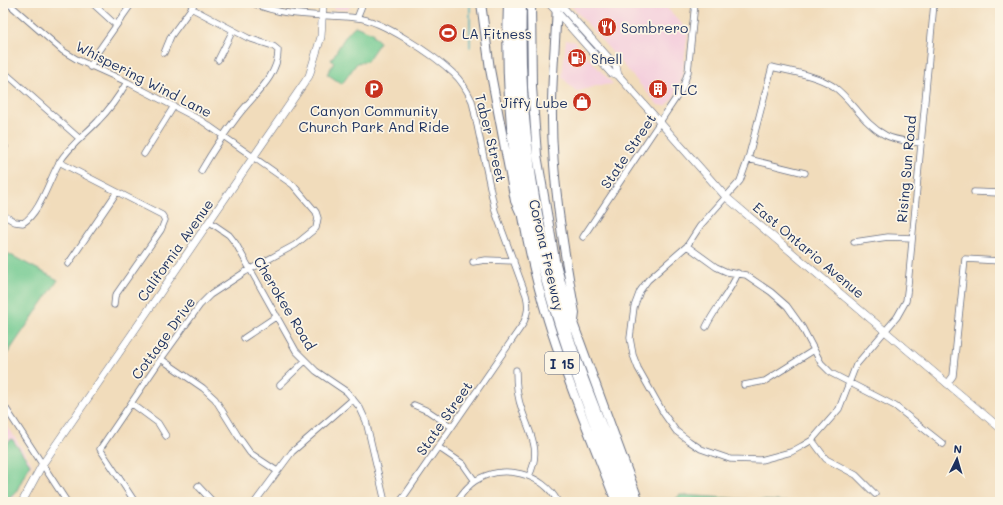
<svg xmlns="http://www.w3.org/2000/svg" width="1003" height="505" font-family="Mali,sans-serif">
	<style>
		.built { fill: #f4cfdd }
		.green { fill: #6fc990; stroke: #457c77 }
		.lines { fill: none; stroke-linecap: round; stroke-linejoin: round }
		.stream { stroke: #42b1be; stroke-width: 1.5 }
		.minor-casing { stroke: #666c7f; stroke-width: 7 }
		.major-casing { stroke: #666c7f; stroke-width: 8 }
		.highway-casing { stroke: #666c7f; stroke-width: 10 }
		.minor { stroke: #fff; stroke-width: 5.5 }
		.major { stroke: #fff; stroke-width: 7 }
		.highway { stroke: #fff; stroke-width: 8 }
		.labels { text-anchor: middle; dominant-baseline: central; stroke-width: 3.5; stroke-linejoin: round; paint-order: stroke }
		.shield { fill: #fcf5e5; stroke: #5e6a86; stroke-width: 1 }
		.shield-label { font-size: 13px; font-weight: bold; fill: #1b2f5e }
		.poi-label { font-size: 14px; fill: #1b2f5e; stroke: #fcf5e5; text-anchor: start }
		.street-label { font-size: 14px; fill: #1b2f5e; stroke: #fcf5e5 }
	</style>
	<rect width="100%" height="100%" fill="#fcf5e5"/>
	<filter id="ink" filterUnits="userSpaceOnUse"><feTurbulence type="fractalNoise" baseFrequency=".025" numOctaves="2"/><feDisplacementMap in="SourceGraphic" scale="8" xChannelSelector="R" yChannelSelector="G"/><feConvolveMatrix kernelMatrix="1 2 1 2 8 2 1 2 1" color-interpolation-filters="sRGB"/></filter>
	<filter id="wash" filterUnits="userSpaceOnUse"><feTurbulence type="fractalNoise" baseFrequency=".012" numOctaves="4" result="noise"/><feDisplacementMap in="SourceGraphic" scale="16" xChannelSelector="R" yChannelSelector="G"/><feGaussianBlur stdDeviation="0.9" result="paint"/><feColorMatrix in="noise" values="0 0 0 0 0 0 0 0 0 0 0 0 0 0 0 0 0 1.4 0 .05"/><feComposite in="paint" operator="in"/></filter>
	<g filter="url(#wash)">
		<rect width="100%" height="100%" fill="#f1dcbb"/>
		<path class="built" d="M 332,3 L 352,3 L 348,10 L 335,9 Z
			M 569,3 L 663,3 L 688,31 L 682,78 L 674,96 L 666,106 L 658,105 Z
			M 566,40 L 575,41 L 579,48 L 613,84 L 596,86 L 576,92 L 562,77 Z
			M 3,419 L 32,464 L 22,480 L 12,502 L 3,502 Z"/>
		<path class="green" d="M 355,26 L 373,33 L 373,36 L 380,42 L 367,61 L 357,63 L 342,84 L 327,74 L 334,63 L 331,60 C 338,50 344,35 355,26 Z
			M 3,251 L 58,280 L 3,360 Z
			M 12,439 L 30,464 L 16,492 L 8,500 L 3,494 L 3,446 Z
			M 680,495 L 790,502 L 672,502 Z"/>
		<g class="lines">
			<path class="stream" d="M 470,3 L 470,47"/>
		</g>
	</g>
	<g filter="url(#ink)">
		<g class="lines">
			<g class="minor-casing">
				<path id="minor" d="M 8,3 L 63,51 L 78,60 L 127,82 L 202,121 L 293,185 L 316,212 L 318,218 L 316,228 L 295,245 L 245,272 L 210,295 L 200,305 L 161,359 L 100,449 L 135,502
					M 92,3 L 116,25
					M 253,3 C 286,18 321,14 357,18 C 382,20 435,56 453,73 C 462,81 467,90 472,101 L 495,211 L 526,295 C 529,306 528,313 523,324 L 400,502
					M 191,8 L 248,38 L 273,46 L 278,50 C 279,77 251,97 237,117 C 224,134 212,152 201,171
					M 3,10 L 8,3
					M 357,18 L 363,3
					M 164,53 L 171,36 L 195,3
					M 218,60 L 233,30
					M 90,67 L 97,53 L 132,3
					M 3,71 L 80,139
					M 921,143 C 909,141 895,141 885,135 C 863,124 853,100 833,86 C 816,75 792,72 772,67 L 748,159 L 740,181 L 700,226 L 687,246 L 648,280 L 640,291 L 634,307 L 630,338 L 633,355 L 638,368 L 664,414 L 676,431 L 689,441 L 701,449 L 730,459 L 761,460 L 791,452 L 802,446 L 812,440 L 839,409 L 856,365 L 897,317 L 906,301 L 908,285 L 934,3
					M 3,146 L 5,147
					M 144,154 L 174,106
					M 748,159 L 805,173
					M 59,162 L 162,215 L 165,220 L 161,230 L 115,296 L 114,305
					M 974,192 L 1000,193
					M 3,215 L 15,222 L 23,223 C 40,213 49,180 59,163 C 69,146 85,135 98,121 C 110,109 119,96 127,82
					M 210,222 L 229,235 L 236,244 L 296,351 L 316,371 L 347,392 L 360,408 L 366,421 L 385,502
					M 583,237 L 682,89 L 688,72 L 695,3
					M 854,242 L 888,237 L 912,238
					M 687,246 L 716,267 L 727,272 L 746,275 L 771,292 L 787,306 L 802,327 L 821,363 L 831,373 L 895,406 L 943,444
					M 473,262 L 486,260 L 514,261
					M 68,264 L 117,192
					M 706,327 C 715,308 729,294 738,273
					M 244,338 L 277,316
					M 161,359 L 203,388 L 215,399 L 238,436 L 250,453 L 277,471
					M 516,370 C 516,384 517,397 522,410 C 530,434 542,450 529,476
					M 947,384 L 953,376 L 965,259 L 1000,261
					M 280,385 L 305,361
					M 744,385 L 765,381 L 814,350
					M 131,403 L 158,423 L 166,436
					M 3,404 L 67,502
					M 414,405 L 428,411 L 452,427
					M 812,440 L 826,459 L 856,475 L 875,494
					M 438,447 L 463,464 L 475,481
					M 198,486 L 213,502
					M 255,502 L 292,452 L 353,399
					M 456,502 C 461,495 467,486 475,481 C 502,463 543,473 558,502"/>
			</g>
			<g class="major-casing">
				<path id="major" d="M 549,3 L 611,73 L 618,75
					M 559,3 L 616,66 L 618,75 L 726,197 L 1000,428
					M 22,502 L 42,465 L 309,76 L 321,37 L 323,3"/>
			</g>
			<g class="highway-casing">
				<path id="highway" d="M 481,3 L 490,69 L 515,201 L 520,212
					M 508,3 C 504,108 517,220 548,320 C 567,382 593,442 616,502
					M 515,3 C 511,94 521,194 546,282 C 567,357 596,429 624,502
					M 522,3 C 519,103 531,204 558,300 C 577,369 607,435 632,502
					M 531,3 L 532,87 L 537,155 L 555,260 L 569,312 L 639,502
					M 557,3 C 556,38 552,72 552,107 C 551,176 563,245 575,313 L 574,321"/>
			</g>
			<use href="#minor" class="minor"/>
			<use href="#major" class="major"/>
			<use href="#highway" class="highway"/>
		</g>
	</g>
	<defs>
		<g id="restaurant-disc" transform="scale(1)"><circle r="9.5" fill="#c8321e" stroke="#fcf5e5"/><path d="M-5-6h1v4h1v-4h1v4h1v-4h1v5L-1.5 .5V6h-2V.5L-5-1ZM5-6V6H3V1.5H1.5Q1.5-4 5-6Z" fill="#fff"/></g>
		<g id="stadium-disc" transform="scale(1)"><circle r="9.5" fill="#c8321e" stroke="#fcf5e5"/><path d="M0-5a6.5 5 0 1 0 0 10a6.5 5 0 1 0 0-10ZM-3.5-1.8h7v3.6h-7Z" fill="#fff"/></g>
		<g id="fuel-disc" transform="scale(1)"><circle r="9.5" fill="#c8321e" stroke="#fcf5e5"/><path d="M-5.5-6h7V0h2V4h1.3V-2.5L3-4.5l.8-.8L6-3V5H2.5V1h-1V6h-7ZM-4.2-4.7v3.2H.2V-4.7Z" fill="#fff"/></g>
		<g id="parking-disc" transform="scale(1)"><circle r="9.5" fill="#c8321e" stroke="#fcf5e5"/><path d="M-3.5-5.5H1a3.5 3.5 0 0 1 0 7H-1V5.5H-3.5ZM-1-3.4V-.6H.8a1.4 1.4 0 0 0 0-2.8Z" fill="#fff"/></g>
		<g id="building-disc" transform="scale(1)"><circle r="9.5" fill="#c8321e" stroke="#fcf5e5"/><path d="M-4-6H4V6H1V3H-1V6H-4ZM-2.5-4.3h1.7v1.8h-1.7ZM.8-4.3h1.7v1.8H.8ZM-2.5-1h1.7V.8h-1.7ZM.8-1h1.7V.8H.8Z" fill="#fff"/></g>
		<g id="shop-disc" transform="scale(1)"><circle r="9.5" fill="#c8321e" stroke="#fcf5e5"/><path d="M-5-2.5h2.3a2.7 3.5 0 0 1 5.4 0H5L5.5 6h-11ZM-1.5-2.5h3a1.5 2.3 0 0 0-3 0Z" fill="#fff"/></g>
	</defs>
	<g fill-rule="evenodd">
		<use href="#restaurant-disc" x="607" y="27"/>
		<use href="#stadium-disc" x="448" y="33"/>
		<use href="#fuel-disc" x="577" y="58"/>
		<use href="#parking-disc" x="374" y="89"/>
		<use href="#building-disc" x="658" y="89"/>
		<use href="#shop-disc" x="582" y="102"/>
	</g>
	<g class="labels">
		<rect class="shield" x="545" y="352" width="34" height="22" rx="3"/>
		<g class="shield-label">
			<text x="562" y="363">I 15</text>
		</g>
		<g class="poi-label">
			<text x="621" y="27">Sombrero</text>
			<text x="462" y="33">LA Fitness</text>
			<text x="591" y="58">Shell</text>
			<text x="672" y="89">TLC</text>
			<text x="568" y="102" text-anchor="end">Jiffy Lube</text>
			<text x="374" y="110" text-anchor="middle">Canyon Community<tspan x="374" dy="16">Church Park And Ride</tspan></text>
		</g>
		<g class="street-label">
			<text transform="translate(144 79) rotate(27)">Whispering Wind Lane</text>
			<text transform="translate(491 138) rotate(76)">Taber Street</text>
			<text transform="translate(628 151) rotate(-56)">State Street</text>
			<text transform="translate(906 169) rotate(-85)">Rising Sun Road</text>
			<text transform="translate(175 250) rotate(-55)">California Avenue</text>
			<text transform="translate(809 250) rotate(40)">East Ontario Avenue</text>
			<text transform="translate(547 255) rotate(77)">Corona Freeway</text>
			<text transform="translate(285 303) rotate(59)">Cherokee Road</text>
			<text transform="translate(163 338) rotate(-54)">Cottage Drive</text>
			<text transform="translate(444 418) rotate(-55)">State Street</text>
		</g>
	</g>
	<rect width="1003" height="505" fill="none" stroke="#fcf5e5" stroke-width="16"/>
	<g transform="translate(957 459) rotate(5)" stroke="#fcf5e5" stroke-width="3" paint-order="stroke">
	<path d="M0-3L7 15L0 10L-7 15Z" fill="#1b2f5e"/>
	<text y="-6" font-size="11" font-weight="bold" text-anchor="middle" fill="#1b2f5e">N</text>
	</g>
</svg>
